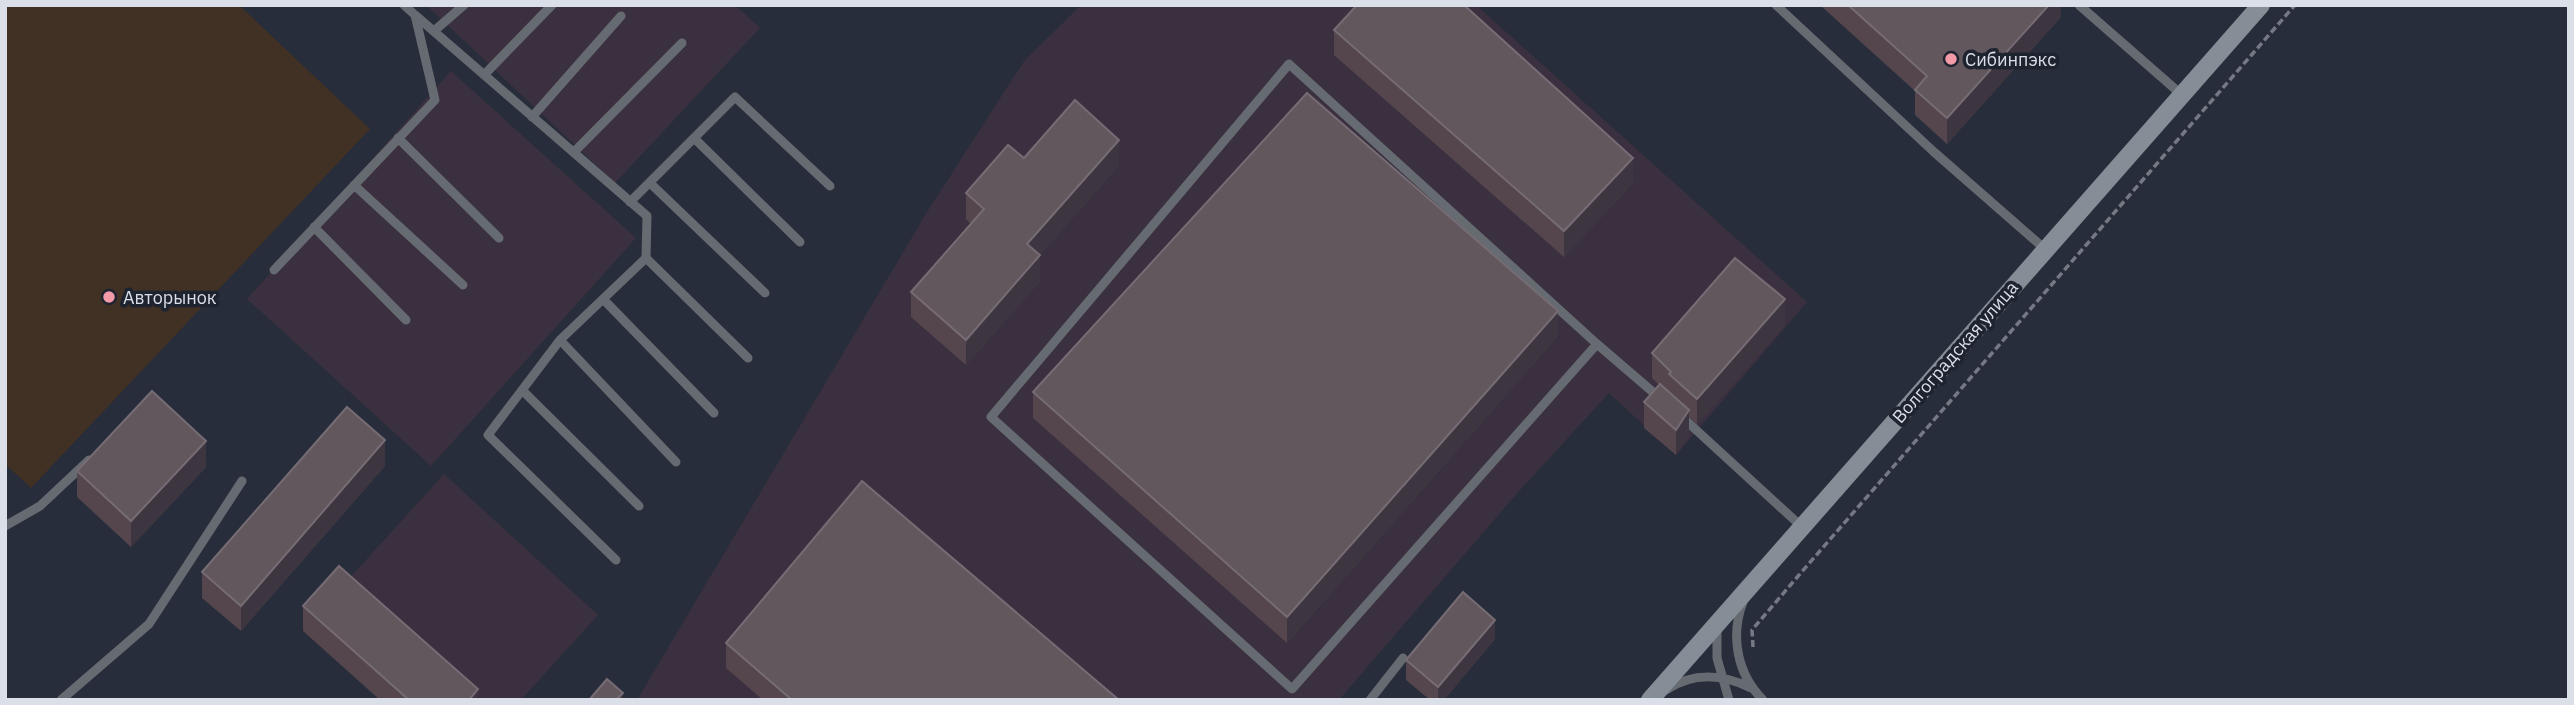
<svg xmlns="http://www.w3.org/2000/svg" width="2574" height="705" font-family="'IBM Plex Sans',sans-serif">
	<style>
		.commercial { fill: #413125 }
		.industrial { fill: #3b303f }
		.lines { fill: none; stroke-linecap: round; stroke-linejoin: round }
		.path { stroke: #747984; stroke-width: 3.5; stroke-dasharray: 7 3.5; stroke-linecap: butt }
		.lane { stroke: #666a71; stroke-width: 9 }
		.secondary { stroke: #858d96; stroke-width: 18 }
		.wall { fill: #55464e }
		.shaded-wall { fill: #3d353f }
		.building { fill: #63575e; stroke: #766c74; stroke-width: 2 }
		.poi-dot { fill: #f39aa9; stroke: #1e2330; stroke-width: 2.5 }
		.labels { text-anchor: middle; dominant-baseline: central; stroke-width: 7; stroke-linejoin: round; paint-order: stroke }
		.poi-label { font-size: 18px; fill: #dbdfe8; stroke: #1e2330; text-anchor: start }
		.street-label { font-size: 18px; fill: #dbdfe8; stroke: #1e2330 }
	</style>
	<rect width="100%" height="100%" fill="#272d3a"/>
	<path class="commercial" d="M 5,5 L 239,5 L 370,129 L 31,488 L 5,464 Z"/>
	<path class="industrial" d="M 426,5 L 735,5 L 760,28 L 615,183 Z
		M 1081,5 L 1476,5 L 1807,302 L 1676,455 L 1609,393 L 1513,498 L 1339,700 L 637,700 L 927,212 L 1024,61 Z
		M 451,71 L 636,238 L 431,466 L 247,299 Z
		M 444,474 L 598,615 L 521,700 L 472,700 L 345,583 Z"/>
	<g class="lines">
		<path class="path" d="M 1753,647 L 1752,630 L 1799,575 L 2295,5"/>
		<path class="lane" d="M 1776,5 L 1934,152 L 2046,250
			M 2079,5 L 2182,95
			M 415,15 L 647,216 L 646,258 L 560,340 L 488,435 L 616,560
			M 434,31 L 464,5
			M 484,75 L 552,5
			M 532,117 L 621,16
			M 398,138 L 499,238
			M 694,138 L 800,242
			M 574,152 L 682,43
			M 650,183 L 765,293
			M 354,185 L 463,285
			M 630,202 L 735,97 L 830,186
			M 314,227 L 406,320
			M 646,258 L 748,358
			M 274,270 L 435,100 L 415,15 L 404,5
			M 603,299 L 714,413
			M 560,340 L 676,462
			M 1597,344 L 1289,64 L 991,417 L 1292,689 L 1597,344 L 1661,399
			M 522,390 L 639,506
			M 1682,417 L 1802,527
			M 5,526 L 40,506 L 89,460
			M 1743,602 C 1730,636 1737,674 1763,700
			M 1717,628 L 1717,658 L 1729,700
			M 1666,690 C 1693,672 1723,674 1751,688
			M 61,700 L 149,624 L 242,481
			M 1370,700 L 1403,658"/>
		<path class="secondary" d="M 1650,700 L 2261,5"/>
	</g>
	<path class="wall" d="M 1820,5 L 2061,5 L 2061,17 L 1947,144 L 1915,115 L 1915,91 Z
		M 1334,30 L 1633,183 L 1564,257 L 1334,55 Z
		M 1024,158 L 1119,165 L 1040,255 L 1040,281 L 966,365 L 911,317 L 911,292 L 971,224 L 966,219 L 966,193 Z
		M 1785,325 L 1697,424 L 1689,417 L 1689,436 L 1676,455 L 1644,428 L 1644,402 L 1659,385 L 1652,378 L 1652,353 Z
		M 1558,336 L 1287,643 L 1033,418 L 1033,392 Z
		M 385,466 L 241,631 L 202,598 L 202,572 Z
		M 206,467 L 131,547 L 77,497 L 77,471 Z
		M 303,606 L 478,700 L 380,700 L 303,631 Z
		M 1495,639 L 1444,700 L 1430,700 L 1406,680 L 1406,660 Z
		M 726,643 L 1119,700 L 763,700 L 726,668 Z"/>
	<path class="shaded-wall" d="M 2049,5 L 2061,5 L 2061,17 L 1947,144 L 1947,118 Z
		M 1119,140 L 1119,165 L 1027,270 L 1027,244 Z
		M 1633,158 L 1633,183 L 1564,257 L 1564,231 Z
		M 1040,255 L 1040,281 L 966,365 L 966,340 Z
		M 1785,299 L 1785,325 L 1697,424 L 1697,399 Z
		M 1558,311 L 1558,336 L 1287,643 L 1287,617 Z
		M 1689,410 L 1689,436 L 1676,455 L 1676,430 Z
		M 385,440 L 385,466 L 241,631 L 241,606 Z
		M 206,441 L 206,467 L 131,547 L 131,521 Z
		M 1495,620 L 1495,639 L 1444,700 L 1438,700 L 1438,687 Z
		M 478,689 L 478,700 L 469,700 Z
		M 623,693 L 623,700 L 616,700 Z"/>
	<path class="building" d="M 1357,5 L 1464,5 L 1633,158 L 1564,231 L 1334,30 Z
		M 1848,5 L 2049,5 L 1947,118 L 1915,90 L 1927,76 Z
		M 1307,93 L 1558,311 L 1287,617 L 1033,392 Z
		M 1075,100 L 1119,140 L 1027,244 L 1040,255 L 966,340 L 911,292 L 984,209 L 966,193 L 1008,145 L 1024,158 Z
		M 1735,258 L 1785,299 L 1697,399 L 1669,374 L 1671,372 L 1652,353 Z
		M 1660,384 L 1689,410 L 1676,430 L 1644,402 Z
		M 152,391 L 206,441 L 131,521 L 77,471 Z
		M 347,407 L 385,440 L 241,606 L 202,572 Z
		M 862,481 L 1119,700 L 792,700 L 726,643 Z
		M 339,566 L 478,689 L 469,700 L 409,700 L 303,606 Z
		M 1463,592 L 1495,620 L 1438,687 L 1406,660 Z
		M 607,679 L 623,693 L 616,700 L 589,700 Z"/>
	<g class="poi-dot">
		<circle cx="1951" cy="59" r="7"/>
		<circle cx="109" cy="297" r="7"/>
	</g>
	<g class="labels">
		<g class="poi-label">
			<text x="1965" y="59">Сибинпэкс</text>
			<text x="123" y="297">Авторынок</text>
		</g>
		<g class="street-label">
			<text transform="translate(1955 352) rotate(-49)">Волгоградская улица</text>
		</g>
	</g>
	<rect width="2574" height="705" fill="none" stroke="#dbdfe8" stroke-width="14"/>
</svg>
